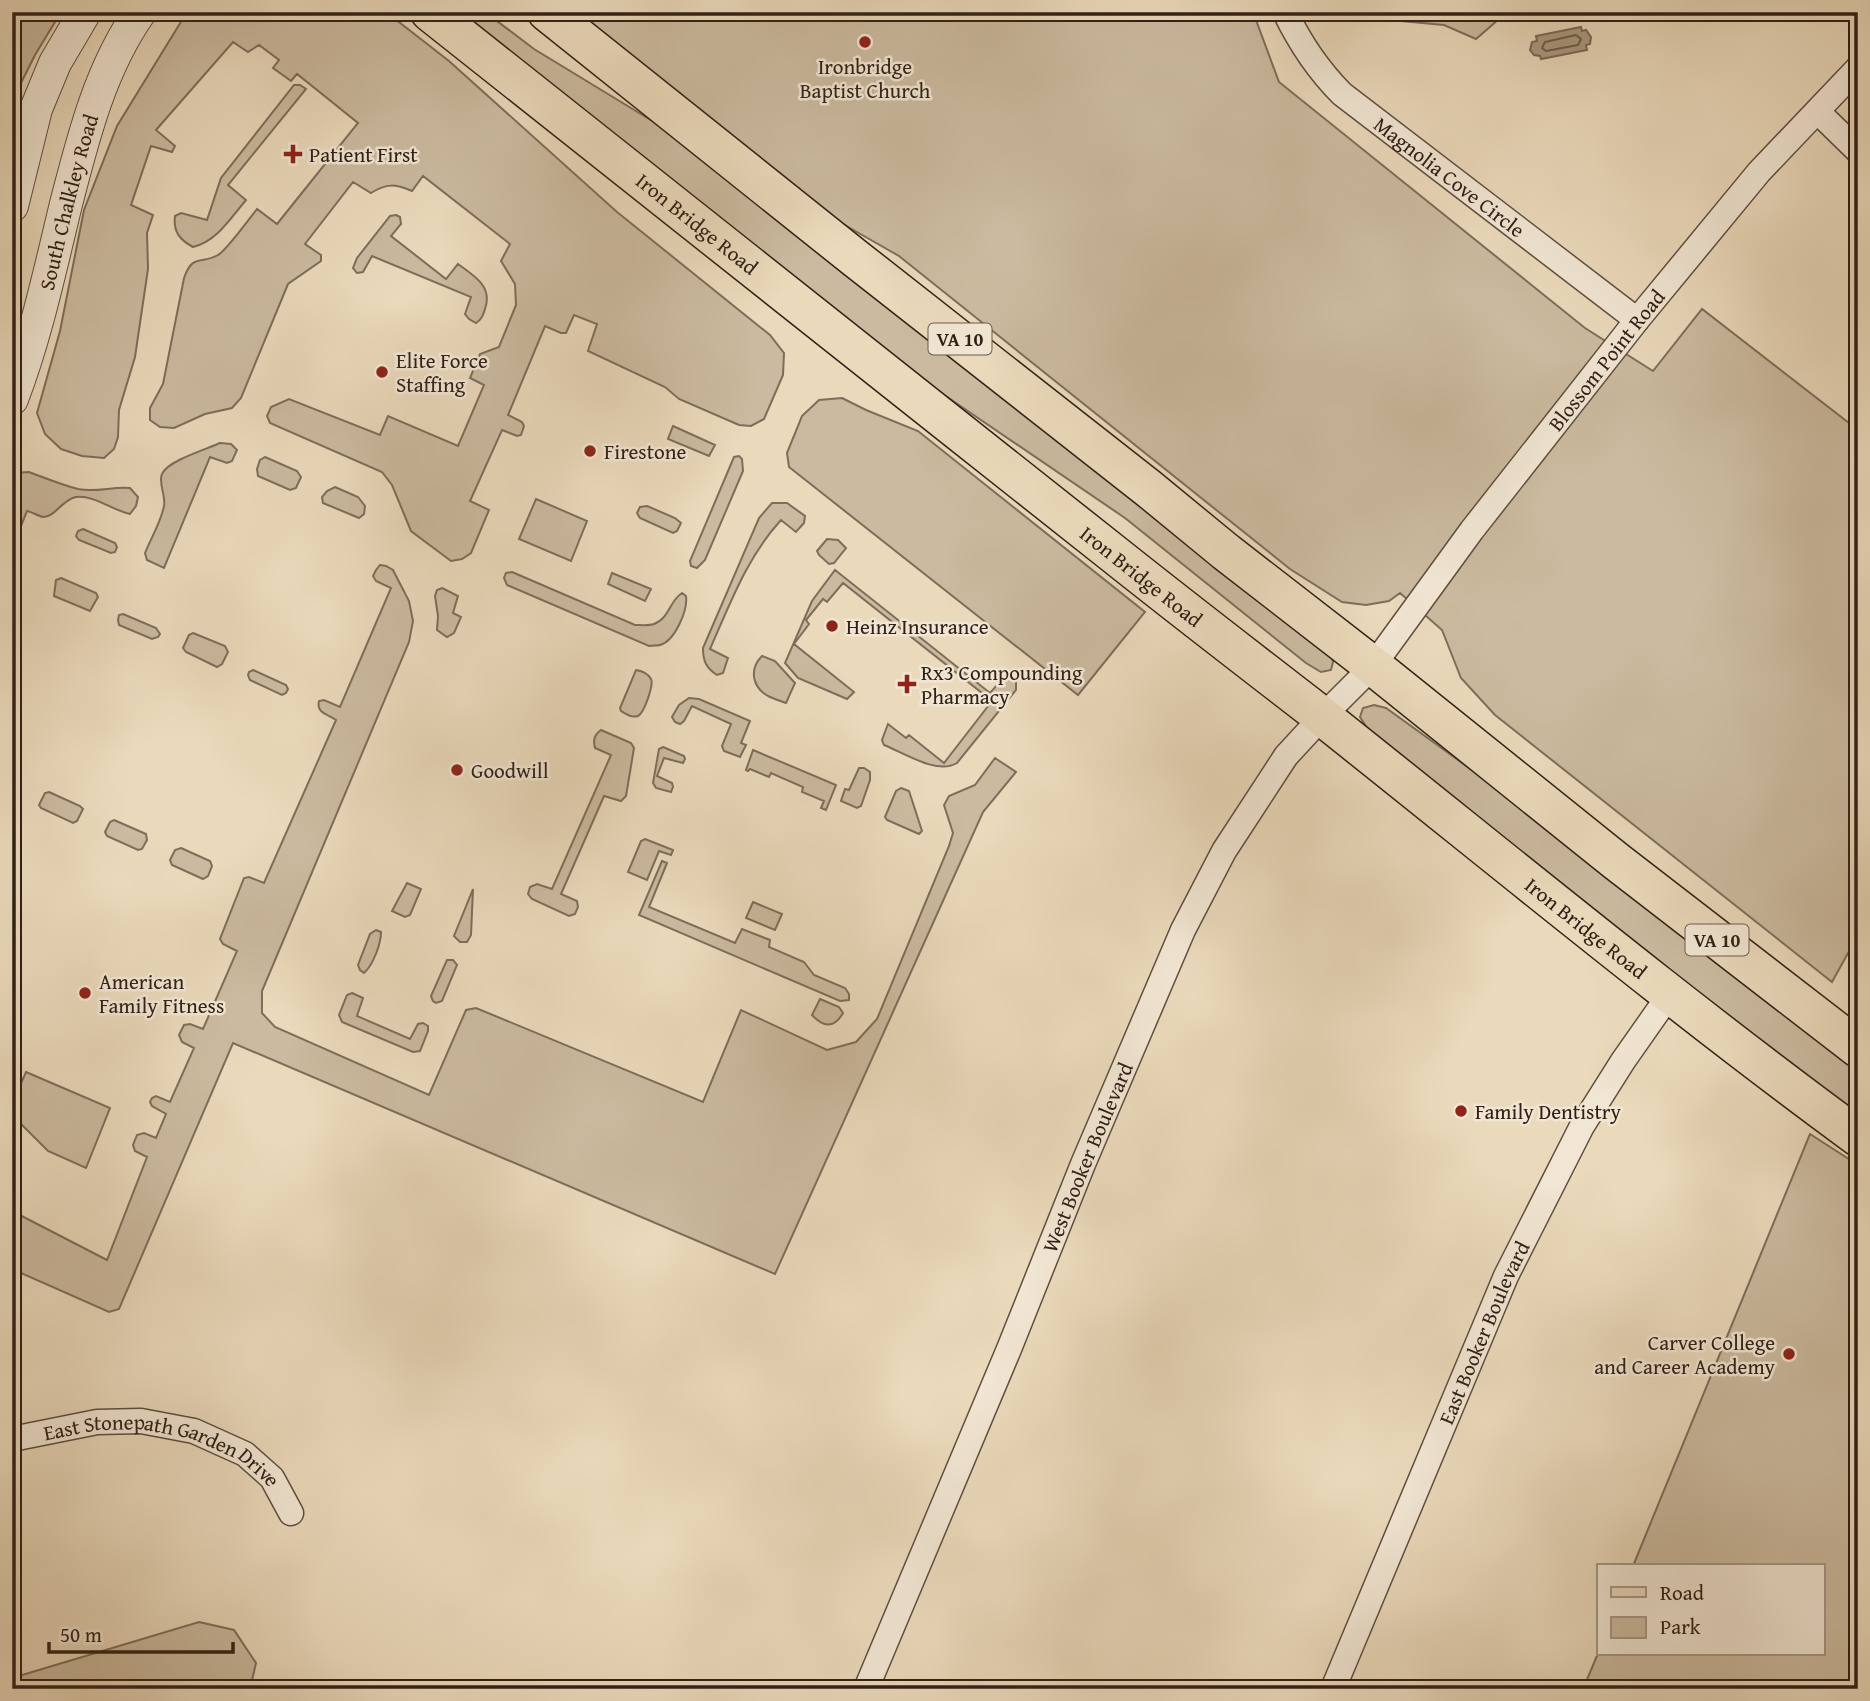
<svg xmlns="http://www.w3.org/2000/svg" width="1870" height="1701" font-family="'Gentium Book Plus',serif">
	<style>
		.green { fill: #cbba9f; stroke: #7e6d5b; stroke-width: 2 }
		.water { fill: #ab9a83; stroke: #7a6958; stroke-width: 2 }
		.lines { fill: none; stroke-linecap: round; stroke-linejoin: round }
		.shore { stroke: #6e5d4d; stroke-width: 2 }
		.minor-casing { stroke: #5f4e40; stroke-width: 27 }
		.tertiary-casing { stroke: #5f4e40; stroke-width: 34 }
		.primary-casing { stroke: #312017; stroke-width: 41 }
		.minor { stroke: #f1e6d3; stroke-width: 24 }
		.tertiary { stroke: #f1e6d3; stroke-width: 32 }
		.primary { stroke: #ead9bb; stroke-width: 38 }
		.poi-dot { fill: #8f2418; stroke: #f1e6d3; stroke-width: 2.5 }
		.labels { text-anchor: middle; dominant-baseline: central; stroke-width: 5; stroke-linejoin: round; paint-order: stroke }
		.shield { fill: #f1e6d3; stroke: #6b5b4f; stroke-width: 2 }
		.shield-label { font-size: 19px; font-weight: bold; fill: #312017 }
		.poi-label { font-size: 21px; fill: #312017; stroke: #f1e6d3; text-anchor: start }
		.street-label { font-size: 21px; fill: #312017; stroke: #f1e6d3 }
	</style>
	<rect width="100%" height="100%" fill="#ead9bb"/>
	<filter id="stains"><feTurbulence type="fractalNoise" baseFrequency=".00286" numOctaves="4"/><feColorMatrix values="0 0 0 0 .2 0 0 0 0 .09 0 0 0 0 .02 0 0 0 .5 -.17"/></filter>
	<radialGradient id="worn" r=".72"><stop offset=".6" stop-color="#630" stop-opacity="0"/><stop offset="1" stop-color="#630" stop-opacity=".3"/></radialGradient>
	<path class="green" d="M 16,12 L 61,12 L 35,55 L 12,101 L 12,20 Z
		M 187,12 L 386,12 L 449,61 L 617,212 L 770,335 L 784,353 L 783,375 L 764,419 L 751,426 L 739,425 L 679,399 L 665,387 L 588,351 L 597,324 L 574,315 L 566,333 L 561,333 L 545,326 L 508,415 L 522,422 L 524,426 L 521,435 L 517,436 L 502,430 L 470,501 L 489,510 L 471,553 L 462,559 L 451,561 L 411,531 L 392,485 L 382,472 L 270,423 L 267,416 L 271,407 L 289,399 L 380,435 L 388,416 L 458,446 L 484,385 L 470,378 L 480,354 L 499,347 L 516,305 L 515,284 L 501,261 L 510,244 L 423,176 L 412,191 C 395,184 387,183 371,193 L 353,182 L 305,244 L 321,255 L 321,261 L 288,284 L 241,398 L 232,408 L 205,414 L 174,428 L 160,427 L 150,420 L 150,408 L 163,384 L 184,278 C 193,253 200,265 218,255 C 225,252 250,218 257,209 L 277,224 L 358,123 L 297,74 L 291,81 L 273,68 L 279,60 L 259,45 L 248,52 L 233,42 L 156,130 L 175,146 L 172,152 L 151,146 L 131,205 L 153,215 L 147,233 L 148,269 L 135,357 L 119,410 L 118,437 L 114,449 L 104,458 L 82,456 L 61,449 L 45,434 L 37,413 L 60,331 L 84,210 L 117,126 Z
		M 459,12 L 485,12 L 534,49 L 718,161 L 1331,654 L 1333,662 L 1331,670 L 1321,672 L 1306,663 L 1125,518 L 934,388 Z
		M 570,12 L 1253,12 L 1279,82 L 1585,328 L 1653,371 L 1702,309 L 1858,430 L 1858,935 L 1832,982 L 1495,715 L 1461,678 L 1442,630 L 1400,593 L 1389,601 L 1366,605 L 1342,602 L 1290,569 L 899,256 L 829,216 Z
		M 1380,12 L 1507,12 L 1476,39 L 1444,25 L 1390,20 Z
		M 294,85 L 300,85 L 306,89 L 228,185 L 246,200 C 230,219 217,241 193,247 C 180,240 173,232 175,216 L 181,213 L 207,220 L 221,178 Z
		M 396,215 L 400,217 L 401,224 L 391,236 L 446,279 L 458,264 C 474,276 493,286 485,309 C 483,315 482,319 476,323 L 469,319 L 465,314 L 471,297 L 372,256 L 363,272 L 357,273 L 353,268 L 357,258 L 390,216 Z
		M 842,398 L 866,410 L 918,431 L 1145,612 L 1078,695 L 789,467 L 787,453 L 802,416 L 819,400 Z
		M 673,426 L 715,445 L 709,456 L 668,439 Z
		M 220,443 L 231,444 L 237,450 L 232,461 L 227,463 L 210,457 L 164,568 L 147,560 L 145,553 C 151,538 161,522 164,506 C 166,496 158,482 162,474 C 167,461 207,449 220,443 Z
		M 739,456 L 742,459 L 743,471 L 705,560 L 697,568 L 691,566 L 690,561 L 734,457 Z
		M 265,457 L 297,471 L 301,477 L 296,488 L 290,490 L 258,476 L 257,469 L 260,460 Z
		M 29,472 C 45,478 62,485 78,489 C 96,493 113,486 130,488 L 138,497 L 136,506 L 130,514 C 112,510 94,495 76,497 C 63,499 54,518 43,517 C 38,516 32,512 27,511 L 12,548 L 12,473 Z
		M 335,487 L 358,497 L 365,506 L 364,514 L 359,518 L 323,503 L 322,497 L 327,491 Z
		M 536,499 L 587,521 L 571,561 L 519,539 Z
		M 772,503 L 787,503 L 805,516 L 804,523 L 796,532 L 781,520 C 747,557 730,604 710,649 L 728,658 L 723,673 L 717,675 C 706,668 703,661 703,648 L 759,518 Z
		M 647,506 L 675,518 L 681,523 L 677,531 L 673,533 L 640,518 L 637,513 L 640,507 Z
		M 83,529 L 115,543 L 117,547 L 115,552 L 111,553 L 79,540 L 76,536 L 78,531 Z
		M 827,539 L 838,540 L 846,548 L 834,563 L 829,564 L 819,555 L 817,551 Z
		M 380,565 L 386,566 L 393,570 L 409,601 L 413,621 L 409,642 L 262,991 L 262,1013 L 275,1027 L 429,1095 L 466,1010 L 476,1008 L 703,1102 L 741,1010 L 827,1050 L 856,1042 L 877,1019 L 949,846 L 953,833 L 944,805 L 949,796 L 975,785 L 995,758 L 1016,772 L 983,812 L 775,1274 L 233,1043 L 119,1309 L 109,1312 L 12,1269 L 12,1211 L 107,1260 L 147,1157 L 135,1151 L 133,1145 L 137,1135 L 144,1133 L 156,1138 L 166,1114 L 152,1106 L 150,1102 L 152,1098 L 156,1096 L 170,1102 L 194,1048 L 182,1042 L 179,1035 L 184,1025 L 190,1024 L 203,1029 L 237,951 L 223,944 L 220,939 L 244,878 L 249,877 L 264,883 L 336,720 C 327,714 316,713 319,701 L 324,700 L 340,707 L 391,588 L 376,581 L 373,576 L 376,570 Z
		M 835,570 L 990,693 L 1006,675 L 1016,682 L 1016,690 L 957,763 C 937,775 904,753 884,745 L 882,740 L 888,724 L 906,738 L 909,735 L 944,763 L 992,701 L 843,583 L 827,602 L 823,599 L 806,620 L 809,624 L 794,644 L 854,692 L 847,699 L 798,678 L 785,663 L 812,601 Z
		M 512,572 L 635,625 C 640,625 649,626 654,624 C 669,619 670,600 682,593 L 686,596 C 688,610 675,641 660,645 C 657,646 653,645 649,646 L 507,585 L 504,578 L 506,573 Z
		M 612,573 L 651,589 L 645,601 L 608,584 Z
		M 61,578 L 96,593 L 98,597 L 90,611 L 54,596 L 56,580 Z
		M 442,588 L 458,596 L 453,613 L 461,617 L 454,633 L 447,637 L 437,630 L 438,616 L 435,596 L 437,590 Z
		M 123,614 L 156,628 L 160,634 L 158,637 L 152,639 L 119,625 L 118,620 L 119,615 Z
		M 193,633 L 225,646 L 228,652 L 222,664 L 217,667 L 186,652 L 183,648 L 189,635 Z
		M 762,656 L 775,661 L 795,683 L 786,703 C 780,701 774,699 768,696 C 752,687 749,669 762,656 Z
		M 253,670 L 286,685 L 288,689 L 286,693 L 282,695 L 250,680 L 248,675 L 249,672 Z
		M 636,670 C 642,671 648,673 651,679 C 654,685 644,713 638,716 C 631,718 626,714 621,711 L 620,708 Z
		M 689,698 L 699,699 L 750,721 L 741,743 L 746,745 L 740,757 L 724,751 L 722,746 L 731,724 L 692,706 L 684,721 L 680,724 L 675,722 L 672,717 L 679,705 Z
		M 1374,705 L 1386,708 L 1508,796 L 1858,1060 L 1858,1114 L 1821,1089 L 1373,737 L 1360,717 L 1363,708 Z
		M 601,730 L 631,743 L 634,748 L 626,796 L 621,801 L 604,796 L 561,894 L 577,901 L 578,907 L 575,914 L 569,916 L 532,899 L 528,894 L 530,887 L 537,884 L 552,889 L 611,755 L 595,748 C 593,740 594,735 601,730 Z
		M 663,747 L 684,756 L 685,759 L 683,763 L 664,758 L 657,776 L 672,783 L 673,787 L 671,792 L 656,788 L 653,783 L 659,749 Z
		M 753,750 L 836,785 L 826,810 L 821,808 L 824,801 L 802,792 L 803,787 L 771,773 L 769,777 L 750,769 L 748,771 L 746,770 Z
		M 859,768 L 864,768 L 870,772 L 870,780 L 861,806 L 857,808 L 841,801 L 845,789 L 849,790 Z
		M 901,788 L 909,791 L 922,831 L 919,834 L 887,820 L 885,817 L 896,791 Z
		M 49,792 L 80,806 L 83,809 L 77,821 L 73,823 L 41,808 L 39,805 L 45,793 Z
		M 114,820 L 146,834 L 147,840 L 142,849 L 138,850 L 107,836 L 105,832 L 110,822 Z
		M 645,839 L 673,850 L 671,855 L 659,851 L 647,880 L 628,872 L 641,841 Z
		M 181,848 L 210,861 L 212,866 L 208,876 L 203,879 L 172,865 L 170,860 L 175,850 Z
		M 662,861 L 667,863 L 649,907 L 735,943 L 742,929 L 770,940 L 769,947 L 804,962 L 814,975 L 845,988 L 849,994 L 849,1000 L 840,1001 L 639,915 Z
		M 407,883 L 421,889 L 410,915 L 405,917 L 392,911 Z
		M 473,889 L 471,935 L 467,942 L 460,942 L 454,936 Z
		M 753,902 L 782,914 L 775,930 L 746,918 Z
		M 376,930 L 381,932 C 381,944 373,965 364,973 L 360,970 L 358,965 L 370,934 Z
		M 447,960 L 453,960 L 457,965 L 442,1001 L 436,1003 L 433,1001 L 431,996 Z
		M 352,993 L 363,998 L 357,1016 L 410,1039 L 418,1024 L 423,1023 L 428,1026 L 428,1031 L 420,1051 L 413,1052 L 342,1022 L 339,1015 L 347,995 Z
		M 820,999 L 839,1007 L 843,1013 C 834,1029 823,1027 812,1015 Z
		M 26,1072 L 110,1108 L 86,1168 L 48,1151 L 12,1115 L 12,1104 Z
		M 1810,1134 L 1858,1165 L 1858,1689 L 1583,1689 L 1599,1651 L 1599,1654 L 1823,1654 L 1823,1566 L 1633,1566 Z
		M 199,1622 L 234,1630 L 256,1663 L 250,1689 L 12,1689 L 12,1678 Z"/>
	<path class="water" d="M 1581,27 L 1582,31 L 1586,30 L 1591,37 L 1590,44 L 1586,45 L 1587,50 L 1541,59 L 1540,56 L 1534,55 L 1530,50 L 1532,42 L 1537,41 L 1536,36 Z"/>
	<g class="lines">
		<path class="shore" d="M 1576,35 L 1581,39 L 1578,45 L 1546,51 L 1542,48 L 1545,42 Z"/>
		<g class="minor-casing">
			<g id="minor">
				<path id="s1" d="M 1285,12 C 1300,43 1318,70 1342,94 L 1637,320"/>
				<path d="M 1818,112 L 1858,151"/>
				<path id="s2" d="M 12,1439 L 97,1422 L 141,1421 L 194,1431 L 245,1454 L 272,1478 L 291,1513"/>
				<path id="s3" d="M 866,1689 L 1009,1349 L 1083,1164 L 1183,930 L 1224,851 L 1286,756 L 1322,717 L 1373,666 L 1472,530 L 1637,320 L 1759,172 L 1858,68"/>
				<path id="s4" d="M 1333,1689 L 1506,1276 L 1582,1126 L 1623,1061 L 1670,994"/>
			</g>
		</g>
		<g class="tertiary-casing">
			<g id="tertiary">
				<path d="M 12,206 L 36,109 L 55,63 L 85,12"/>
				<path id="s5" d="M 12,399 C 36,336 50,270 66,204 C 83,138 100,69 140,12"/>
			</g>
		</g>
		<g class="primary-casing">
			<g id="primary">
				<path id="s6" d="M 430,12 C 658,191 883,372 1110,551 C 1179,606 1249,660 1319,714 C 1498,856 1674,1002 1858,1137"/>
				<path d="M 547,12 L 855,258 L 1148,488 L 1226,552 L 1373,666 L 1616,861 L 1858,1048"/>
			</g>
		</g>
		<use href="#minor" class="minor"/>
		<use href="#tertiary" class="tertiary"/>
		<use href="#primary" class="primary"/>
	</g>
	<g class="poi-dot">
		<circle cx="865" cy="42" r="7"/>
		<path d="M289.5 143.5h7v7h7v7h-7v7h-7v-7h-7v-7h7z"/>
		<circle cx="382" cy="372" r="7"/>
		<circle cx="590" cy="451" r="7"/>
		<circle cx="832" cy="626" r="7"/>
		<path d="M903.5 673.5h7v7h7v7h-7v7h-7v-7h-7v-7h7z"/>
		<circle cx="457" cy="770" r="7"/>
		<circle cx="85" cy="993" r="7"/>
		<circle cx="1461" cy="1111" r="7"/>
		<circle cx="1789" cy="1354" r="7"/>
	</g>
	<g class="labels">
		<g class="shield">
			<rect x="928.5" y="323.5" width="63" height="31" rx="5"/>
			<rect x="1685.5" y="924.5" width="63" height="31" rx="5"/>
		</g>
		<g class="shield-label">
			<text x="960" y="339">VA 10</text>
			<text x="1717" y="940">VA 10</text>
		</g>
		<g class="poi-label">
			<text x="865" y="66" text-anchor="middle">Ironbridge<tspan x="865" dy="24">Baptist Church</tspan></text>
			<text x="309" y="154">Patient First</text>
			<text x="396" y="360">Elite Force<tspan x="396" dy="24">Staffing</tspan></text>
			<text x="604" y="451">Firestone</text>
			<text x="846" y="626">Heinz Insurance</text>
			<text x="921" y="672">Rx3 Compounding<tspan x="921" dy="24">Pharmacy</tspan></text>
			<text x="471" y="770">Goodwill</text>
			<text x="99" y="981">American<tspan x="99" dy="24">Family Fitness</tspan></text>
			<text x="1475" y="1111">Family Dentistry</text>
			<text x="1775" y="1342" text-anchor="end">Carver College<tspan x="1775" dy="24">and Career Academy</tspan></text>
		</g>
		<g class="street-label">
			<text stroke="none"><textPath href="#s1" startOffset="236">Magnolia Cove Circle</textPath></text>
			<text stroke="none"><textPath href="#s5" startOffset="205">South Chalkley Road</textPath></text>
			<text stroke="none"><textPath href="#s6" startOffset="341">Iron Bridge Road</textPath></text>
			<text stroke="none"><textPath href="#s3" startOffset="1535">Blossom Point Road</textPath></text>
			<text stroke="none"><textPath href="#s6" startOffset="908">Iron Bridge Road</textPath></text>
			<text stroke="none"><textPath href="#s6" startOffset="1475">Iron Bridge Road</textPath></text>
			<text stroke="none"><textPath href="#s3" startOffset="576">West Booker Boulevard</textPath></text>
			<text stroke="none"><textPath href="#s4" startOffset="387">East Booker Boulevard</textPath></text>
			<text stroke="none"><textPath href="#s2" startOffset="158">East Stonepath Garden Drive</textPath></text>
		</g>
	</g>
	<rect width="1870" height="1701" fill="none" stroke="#ead9bb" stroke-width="42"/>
	<rect x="14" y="14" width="1842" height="1673" fill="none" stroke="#312017" stroke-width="3.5"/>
	<rect x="21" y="21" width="1828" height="1659" fill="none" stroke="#312017" stroke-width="2"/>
	<rect x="1597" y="1564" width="228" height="91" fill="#f1e6d3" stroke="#a49788" stroke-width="2"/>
	<rect x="1611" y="1587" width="35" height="10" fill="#ead9bb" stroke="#a49788" stroke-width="2"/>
	<text x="1660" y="1600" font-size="21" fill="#312017">Road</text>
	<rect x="1611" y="1617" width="35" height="21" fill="#cbba9f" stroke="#a49788" stroke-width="2"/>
	<text x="1660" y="1634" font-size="21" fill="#312017">Park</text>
	<path d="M49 1642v10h184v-10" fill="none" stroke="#312017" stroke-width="3.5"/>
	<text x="60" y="1642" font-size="21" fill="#312017" stroke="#f1e6d3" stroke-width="5" paint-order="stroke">50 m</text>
	<rect width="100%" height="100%" filter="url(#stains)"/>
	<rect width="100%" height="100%" fill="url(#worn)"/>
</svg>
